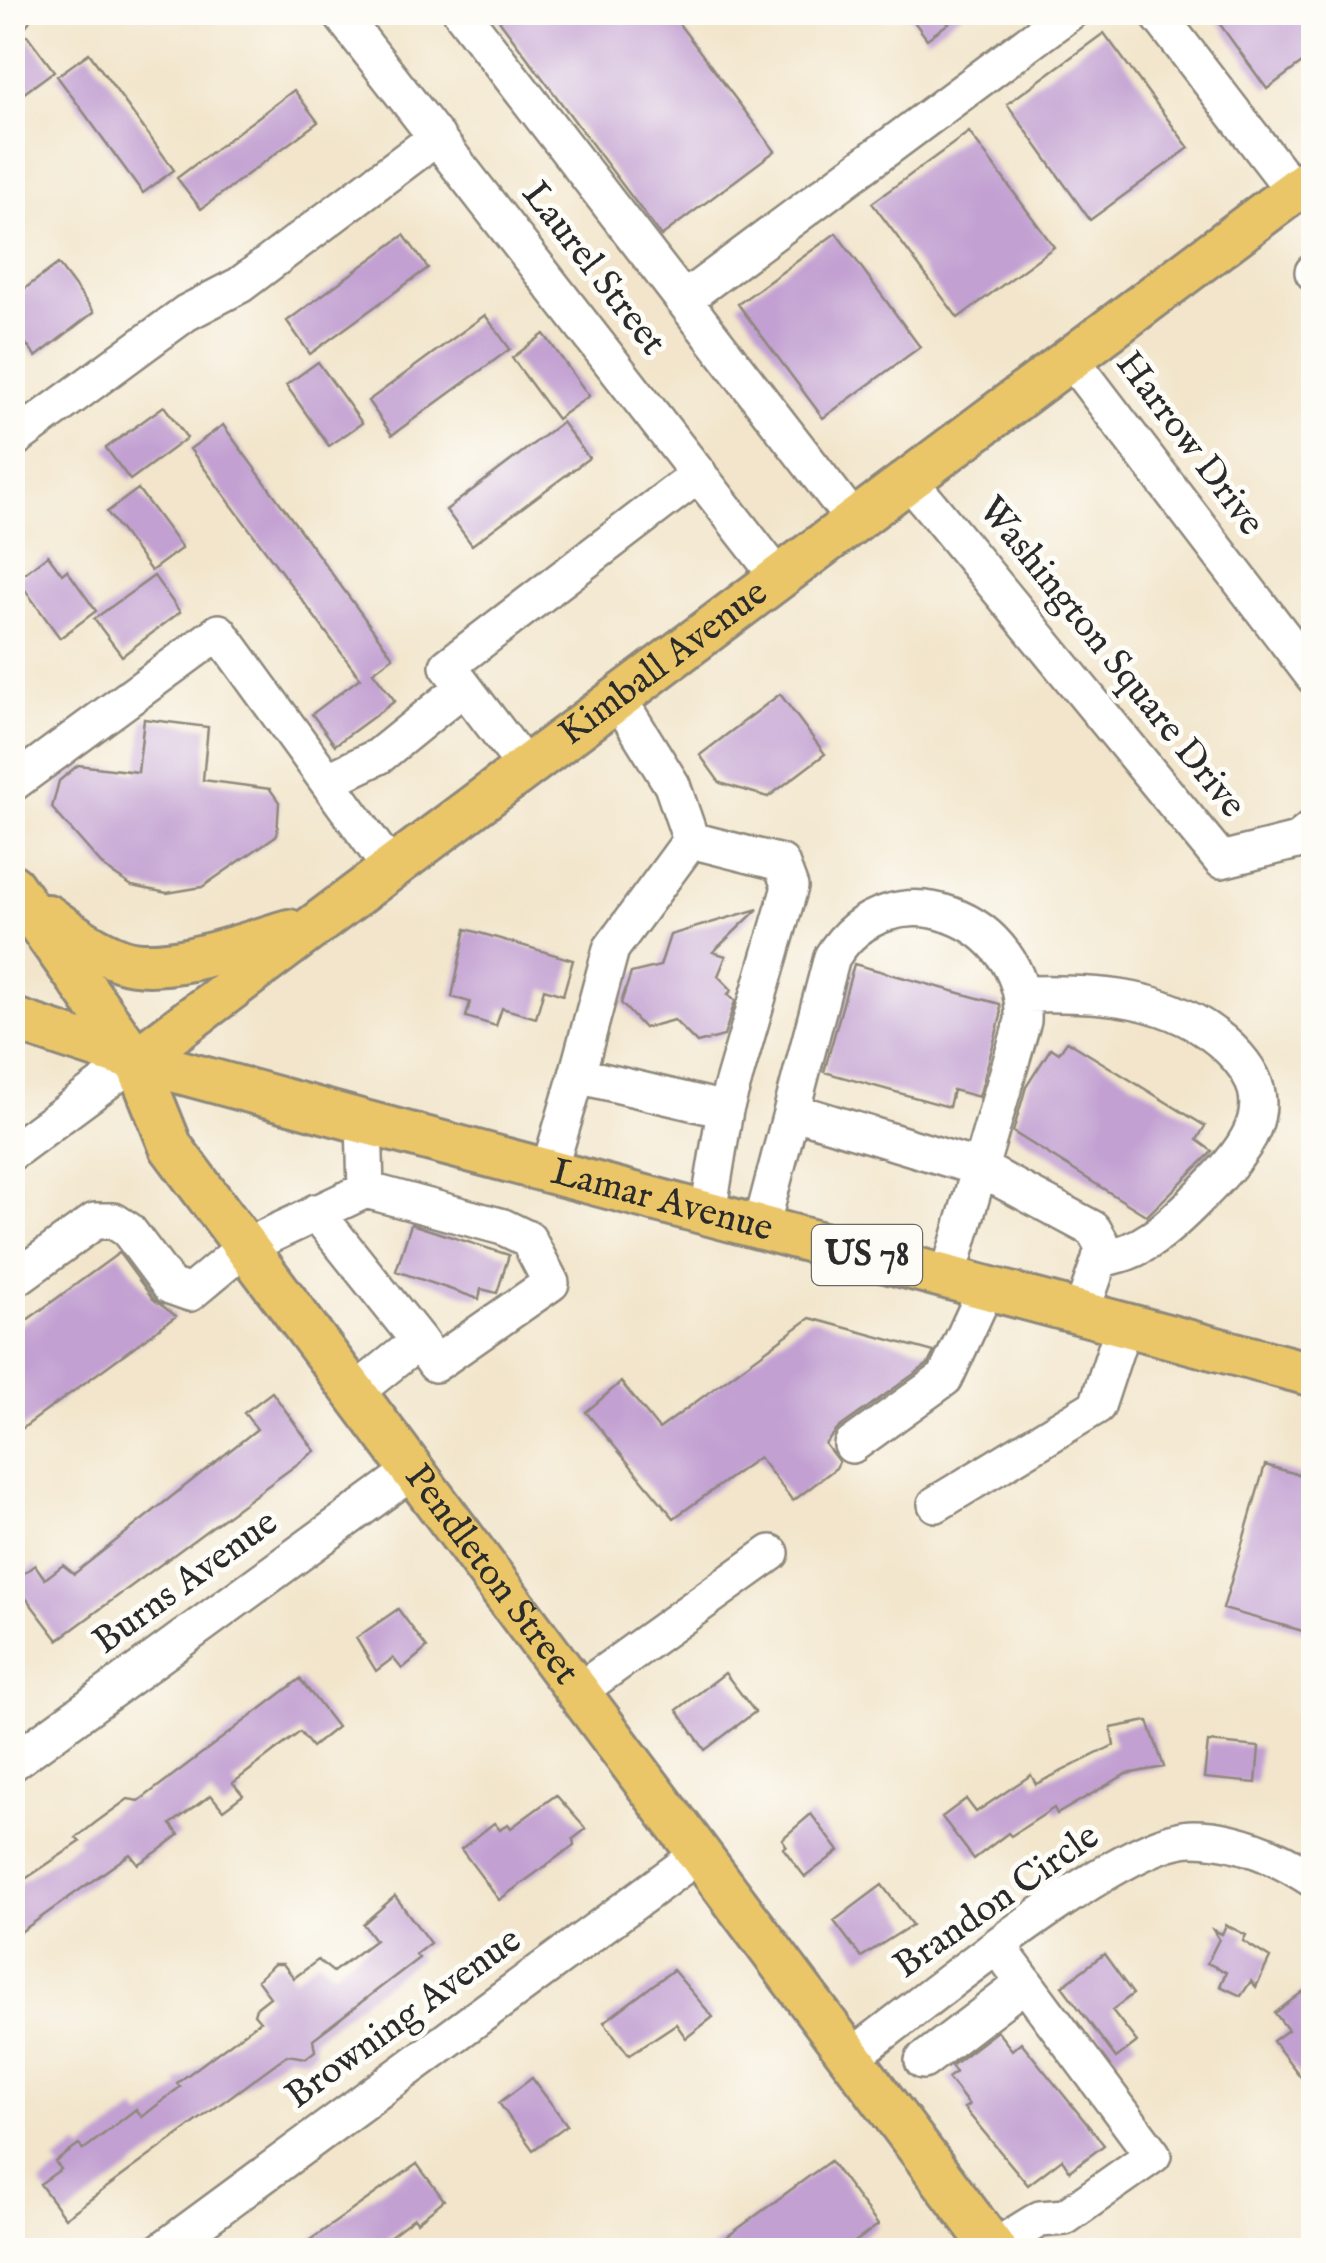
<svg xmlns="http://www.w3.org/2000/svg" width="1326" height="2263" font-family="'IM FELL English',serif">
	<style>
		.building { fill: #c2a0d2 }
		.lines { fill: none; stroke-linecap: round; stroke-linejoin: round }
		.minor-casing { stroke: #8e887b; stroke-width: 40 }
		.major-casing { stroke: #8e887b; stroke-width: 48 }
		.minor { stroke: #fff; stroke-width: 35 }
		.major { stroke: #eac669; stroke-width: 42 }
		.labels { text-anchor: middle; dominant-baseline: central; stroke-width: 10; stroke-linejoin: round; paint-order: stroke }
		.shield { fill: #fdfcf7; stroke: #6a6a68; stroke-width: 2.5 }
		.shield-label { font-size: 35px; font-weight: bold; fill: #2b2b2b }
		.street-label { font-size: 38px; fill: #2b2b2b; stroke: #fdfcf7 }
	</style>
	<rect width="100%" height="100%" fill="#fdfcf7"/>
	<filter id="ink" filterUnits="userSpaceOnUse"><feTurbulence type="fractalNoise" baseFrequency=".01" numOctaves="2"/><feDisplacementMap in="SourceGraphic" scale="20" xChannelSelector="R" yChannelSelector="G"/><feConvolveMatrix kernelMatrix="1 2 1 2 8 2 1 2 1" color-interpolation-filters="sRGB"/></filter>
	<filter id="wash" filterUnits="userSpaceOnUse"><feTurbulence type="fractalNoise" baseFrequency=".0048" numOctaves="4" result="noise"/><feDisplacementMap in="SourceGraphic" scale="40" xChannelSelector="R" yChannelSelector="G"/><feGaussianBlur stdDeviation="2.25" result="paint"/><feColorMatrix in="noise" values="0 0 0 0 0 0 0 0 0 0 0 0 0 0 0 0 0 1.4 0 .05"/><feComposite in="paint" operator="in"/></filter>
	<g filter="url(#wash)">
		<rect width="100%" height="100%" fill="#f2e5cb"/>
		<g id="blocks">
			<path class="building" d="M 493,12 L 670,12 L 775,151 L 661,236 Z
				M 907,12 L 964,12 L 927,39 Z
				M 1211,12 L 1314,12 L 1314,54 L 1267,89 Z
				M 1104,33 L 1189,148 L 1090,220 L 1007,104 Z
				M 27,35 L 54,71 L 12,102 L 12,46 Z
				M 89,53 L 174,170 L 143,193 L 57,76 Z
				M 294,90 L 318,122 L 201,209 L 177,178 Z
				M 969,132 L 1054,247 L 958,318 L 872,203 Z
				M 836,233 L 920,347 L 823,418 L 738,304 Z
				M 404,235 L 428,268 L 310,354 L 287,321 Z
				M 58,264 L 94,312 L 36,357 L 12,326 L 12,298 Z
				M 485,315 L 510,349 L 392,435 L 368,401 Z
				M 544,334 L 589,396 L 557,419 L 512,358 Z
				M 318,362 L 362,423 L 329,446 L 286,385 Z
				M 164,406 L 187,438 L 130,480 L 106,448 Z
				M 562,422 L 589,458 L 472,545 L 446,510 Z
				M 223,425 L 393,657 L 373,672 L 395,701 L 335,745 L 312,714 L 360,678 L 190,449 Z
				M 138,489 L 182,548 L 151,571 L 107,512 Z
				M 48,555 L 62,574 L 67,570 L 96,611 L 60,638 L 17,579 Z
				M 154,576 L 180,612 L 122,656 L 94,619 Z
				M 780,694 L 825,754 L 768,797 L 720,783 L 700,755 Z
				M 144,719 L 208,727 L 203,780 L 270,789 L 279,802 L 277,835 L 202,887 L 167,893 L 132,886 L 105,868 L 52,808 L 59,781 L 78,765 L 138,772 Z
				M 758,909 L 713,952 L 726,956 L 718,976 L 732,990 L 728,994 L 735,1001 L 724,1036 L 697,1043 L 674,1020 L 644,1028 L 621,1003 L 631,973 L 660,966 L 670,935 Z
				M 466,929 L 573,960 L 563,995 L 544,989 L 536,1018 L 502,1008 L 496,1026 L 466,1017 L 470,1002 L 452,997 Z
				M 854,964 L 1000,1004 L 1001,1016 L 979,1097 L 953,1090 L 949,1107 L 824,1072 Z
				M 1067,1041 L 1205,1126 L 1197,1140 L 1212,1151 L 1210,1154 L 1147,1216 L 1013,1132 L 1026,1087 L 1051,1048 L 1059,1053 Z
				M 411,1224 L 509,1255 L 497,1293 L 481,1289 L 479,1299 L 396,1271 Z
				M 119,1253 L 153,1299 L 176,1316 L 12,1436 L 12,1331 Z
				M 810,1318 L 934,1352 L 928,1364 L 839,1428 L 825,1444 L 839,1462 L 836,1468 L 793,1501 L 759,1457 L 674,1518 L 586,1412 L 621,1382 L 659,1429 Z
				M 272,1392 L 315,1451 L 58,1640 L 13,1581 L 35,1565 L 45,1579 L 63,1565 L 74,1574 L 257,1429 L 244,1413 Z
				M 1265,1465 L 1314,1479 L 1314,1634 L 1223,1609 Z
				M 398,1609 L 427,1648 L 402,1669 L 393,1658 L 376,1671 L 356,1638 Z
				M 725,1673 L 755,1712 L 705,1750 L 677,1710 Z
				M 300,1679 L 337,1727 L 312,1747 L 300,1732 L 233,1783 L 243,1795 L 223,1810 L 211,1795 L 171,1824 L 179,1835 L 158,1851 L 138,1864 L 130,1854 L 12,1938 L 12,1888 L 80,1842 L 76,1838 L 95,1823 L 128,1799 L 139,1801 Z
				M 1148,1721 L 1164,1767 L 1126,1774 L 1057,1814 L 1054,1808 L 1011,1836 L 1008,1833 L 974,1859 L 942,1817 L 966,1799 L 976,1812 L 1031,1775 L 1036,1784 L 1114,1745 L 1111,1728 Z
				M 1208,1742 L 1259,1747 L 1256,1783 L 1204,1778 Z
				M 556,1795 L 586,1829 L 573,1839 L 574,1845 L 499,1900 L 461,1849 L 494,1823 L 500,1830 L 508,1824 L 511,1828 Z
				M 811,1814 L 839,1851 L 805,1877 L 783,1848 L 786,1845 L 782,1839 Z
				M 882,1885 L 912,1925 L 861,1957 L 834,1921 Z
				M 395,1896 L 430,1943 L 416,1954 L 419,1958 L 313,2039 L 315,2051 L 306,2058 L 287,2055 L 65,2218 L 40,2184 L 61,2169 L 55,2162 L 79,2145 L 83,2150 L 136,2109 L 142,2117 L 180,2087 L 177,2083 L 260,2021 L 254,2014 L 256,2008 L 270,1997 L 257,1980 L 274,1964 L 283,1964 L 294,1978 L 318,1960 L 333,1972 L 375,1940 L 363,1924 Z
				M 1226,1925 L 1246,1935 L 1243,1941 L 1270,1958 L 1256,1987 L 1251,1981 L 1241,1996 L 1220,1986 L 1226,1972 L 1207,1963 L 1219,1939 L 1213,1930 L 1222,1934 Z
				M 1104,1954 L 1133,1994 L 1112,2010 L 1137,2042 L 1116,2058 L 1062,1986 Z
				M 673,1970 L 713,2017 L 686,2038 L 676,2024 L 629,2055 L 604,2022 Z
				M 1305,1990 L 1314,2002 L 1314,2094 L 1273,2041 L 1288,2030 L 1275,2013 Z
				M 997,2031 L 1012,2050 L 1021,2042 L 1104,2145 L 1070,2171 L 1062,2159 L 1028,2185 L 964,2108 L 969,2105 L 948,2078 L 956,2072 L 951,2066 Z
				M 532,2078 L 567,2125 L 533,2150 L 499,2103 Z
				M 830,2161 L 878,2225 L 844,2250 L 709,2250 Z
				M 417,2164 L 444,2200 L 417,2222 L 414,2218 L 372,2250 L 296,2250 Z"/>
		</g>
	</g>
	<g filter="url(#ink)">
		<use href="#blocks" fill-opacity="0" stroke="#8e887b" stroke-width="2.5"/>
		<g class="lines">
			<g class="minor-casing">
				<path id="minor" d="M 339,12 L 779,578
					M 461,12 L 854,521
					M 1156,12 L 1294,191
					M 12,13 L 13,12
					M 1313,272 L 1314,273
					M 683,300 L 1070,12
					M 1071,359 L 1314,677
					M 12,441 L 186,313 L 240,285 L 437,137
					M 909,480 L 1221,860 L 1297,841 L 1314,827
					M 618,698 L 672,785 L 691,840
					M 526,768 L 448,666 L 699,474
					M 327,781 L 379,756 L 464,687
					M 12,784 L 219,632 L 391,869
					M 1024,994 C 1097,992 1175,995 1230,1049 C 1290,1107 1241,1155 1196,1200 C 1169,1227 1141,1255 1100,1258
					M 577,1075 L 611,949 L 691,840 L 781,863 L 790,887 L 725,1110
					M 792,1111 L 979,1168 L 1093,1229 L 1104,1248 L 1081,1313
					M 364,1122 L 366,1190
					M 12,1152 L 136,1060
					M 549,1170 L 577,1075 L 725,1110 L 708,1213
					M 316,1212 L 419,1341 L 353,1394
					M 761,1227 L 832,957 C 890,863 1028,918 1023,1021 L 948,1277
					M 12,1281 L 95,1221 L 114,1221 L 128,1230 L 170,1286 L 190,1293 L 245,1247 L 366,1190 L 503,1227 L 528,1239 L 551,1283 L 435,1364 L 419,1341
					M 852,1445 L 945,1378 L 987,1287
					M 936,1504 L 1097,1406 L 1124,1324
					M 576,1693 L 771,1553
					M 12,1763 L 411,1472
					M 850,2058 C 917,2009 1120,1838 1193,1838 C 1237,1838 1279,1857 1314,1880
					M 923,2061 L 1025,1983
					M 162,2250 L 697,1856
					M 990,2250 L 1040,2219 L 1065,2217 L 1153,2155 L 999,1948"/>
			</g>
			<g class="major-casing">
				<g id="major">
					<path id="s1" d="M 12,886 L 136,1060 L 171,1147 L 995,2250"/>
					<path d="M 47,916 C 71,933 93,950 121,960 C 164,975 245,944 289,931"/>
					<path id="s2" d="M 12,1019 L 136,1060 L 364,1122 L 1314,1375"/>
					<path id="s3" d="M 136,1060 L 1314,176"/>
				</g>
			</g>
			<use href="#minor" class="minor"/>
			<use href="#major" class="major"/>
		</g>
	</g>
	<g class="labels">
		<rect class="shield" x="812" y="1225" width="110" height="60" rx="8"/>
		<g class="shield-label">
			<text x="867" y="1255">US 78</text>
		</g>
		<g class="street-label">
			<text transform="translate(593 269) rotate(52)">Laurel Street</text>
			<text transform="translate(1189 444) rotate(53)">Harrow Drive</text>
			<text transform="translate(1111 658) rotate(51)">Washington Square Drive</text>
			<text stroke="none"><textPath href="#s3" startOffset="660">Kimball Avenue</textPath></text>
			<text stroke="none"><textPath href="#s2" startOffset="675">Lamar Avenue</textPath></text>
			<text stroke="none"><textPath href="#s1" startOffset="842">Pendleton Street</textPath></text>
			<text transform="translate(186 1583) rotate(-36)">Burns Avenue</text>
			<text transform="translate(997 1902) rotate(-35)">Brandon Circle</text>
			<text transform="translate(404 2019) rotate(-36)">Browning Avenue</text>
		</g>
	</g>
	<rect width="1326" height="2263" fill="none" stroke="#fdfcf7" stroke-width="50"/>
</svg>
